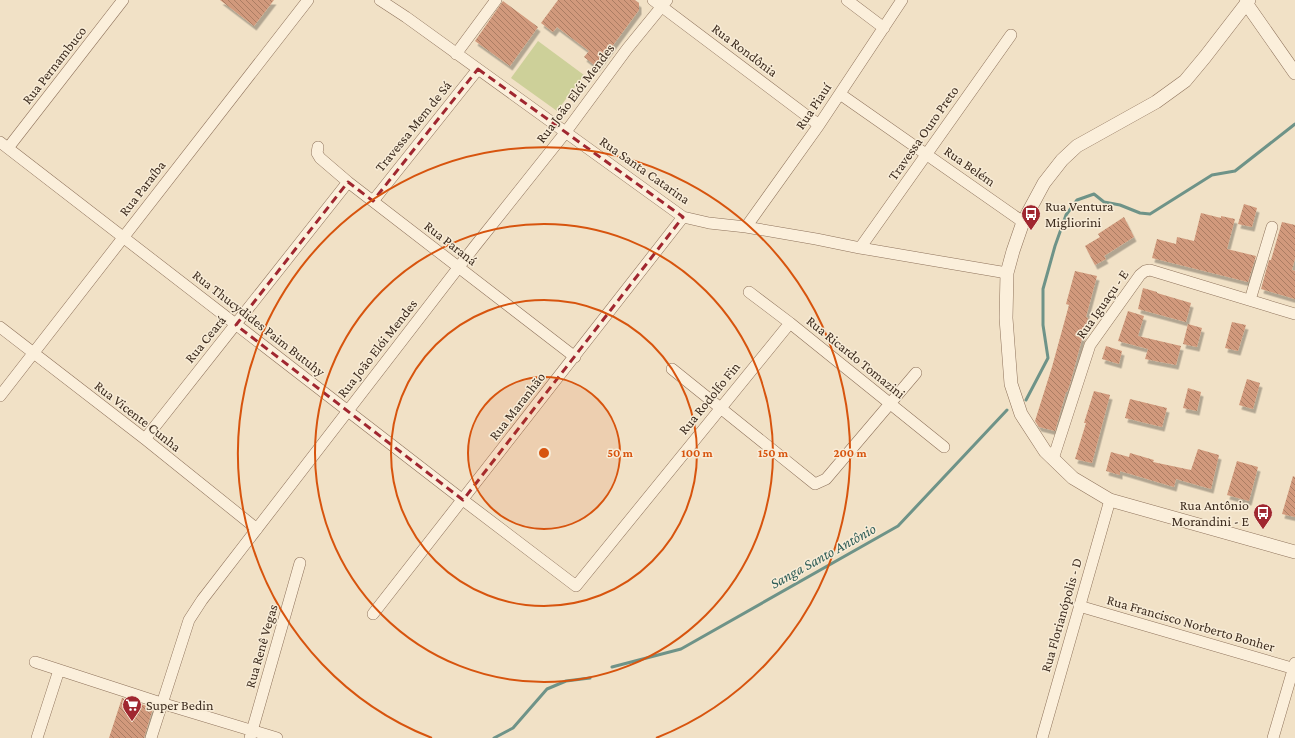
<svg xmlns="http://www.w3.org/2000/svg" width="1295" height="738" font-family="'Crimson Pro',serif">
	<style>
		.garden { fill: #cdd099 }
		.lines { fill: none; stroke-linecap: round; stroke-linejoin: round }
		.stream { stroke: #6e9388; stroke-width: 3 }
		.building { fill: url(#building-back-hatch); filter: url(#shadow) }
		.minor-casing { stroke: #8e725b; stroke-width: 12 }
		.tertiary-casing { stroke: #8e725b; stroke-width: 14 }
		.minor { stroke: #fbefdb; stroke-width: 11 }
		.tertiary { stroke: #fbefdb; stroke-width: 13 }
		.marked { fill: none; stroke: #a02730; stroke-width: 3; stroke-dasharray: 8 5; stroke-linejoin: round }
		.ring { fill: none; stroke: #d7540e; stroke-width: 2 }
		.labels { text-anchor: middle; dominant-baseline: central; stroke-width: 3; stroke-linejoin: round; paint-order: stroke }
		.street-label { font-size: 14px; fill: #3d2c1f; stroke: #f8ecd7 }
		.poi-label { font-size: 14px; fill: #3d2c1f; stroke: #f8ecd7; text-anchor: start }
		.water-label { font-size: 15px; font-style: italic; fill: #2e5d57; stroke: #f8ecd7 }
		.centre { fill: #d7540e; stroke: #f8ecd7; stroke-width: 2 }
		.ring-label { font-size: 12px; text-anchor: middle; font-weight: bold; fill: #d7540e; stroke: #f8ecd7; stroke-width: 3; stroke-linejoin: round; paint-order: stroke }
	</style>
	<defs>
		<pattern id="building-back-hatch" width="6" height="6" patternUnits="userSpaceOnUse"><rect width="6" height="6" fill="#d1997b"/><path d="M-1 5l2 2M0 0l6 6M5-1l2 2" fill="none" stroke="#ab7d64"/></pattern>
		<filter id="shadow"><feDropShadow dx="2.5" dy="4.5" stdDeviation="0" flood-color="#0004"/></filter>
	</defs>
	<rect width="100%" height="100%" fill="#f1e1c6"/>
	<path class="garden" d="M 538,41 L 584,75 L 557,111 L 511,78 Z"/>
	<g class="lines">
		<path class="stream" d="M 1026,400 L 1048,358 L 1043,325 L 1043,289 L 1055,246 L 1066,215 L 1077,200 L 1094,194 L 1104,202 L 1120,205 L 1140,213 L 1150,214 L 1212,175 L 1235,171 L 1295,124
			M 612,667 L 681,649 L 898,526 L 1007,410
			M 494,738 L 513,728 L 547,689 L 566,681 L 590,678"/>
	</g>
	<path class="building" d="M 220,0 L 274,0 L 254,26 Z
		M 558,0 L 635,0 L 639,3 L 639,10 L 597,67 L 584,57 L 589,51 L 557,27 L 553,32 L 541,23 Z
		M 503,1 L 538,27 L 510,66 L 475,41 Z
		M 1244,204 L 1257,208 L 1252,227 L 1238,224 Z
		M 1201,213 L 1221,218 L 1221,216 L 1235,219 L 1227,249 L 1256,256 L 1248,282 L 1152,258 L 1157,239 L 1176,244 L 1177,237 L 1194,241 Z
		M 1124,217 L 1134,237 L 1104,256 L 1106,259 L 1095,265 L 1085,246 L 1100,237 L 1098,234 Z
		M 1282,222 L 1295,225 L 1295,258 L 1292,270 L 1295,271 L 1295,299 L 1261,289 L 1269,260 L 1271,260 Z
		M 1075,271 L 1097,276 L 1086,317 L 1088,318 L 1083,335 L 1070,384 L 1067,392 L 1066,392 L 1055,431 L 1039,427 L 1035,421 L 1052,367 L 1069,305 L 1066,304 Z
		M 1143,288 L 1157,292 L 1157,293 L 1191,303 L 1186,322 L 1138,309 Z
		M 1128,311 L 1144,316 L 1138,336 L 1181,346 L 1176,365 L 1145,359 L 1148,349 L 1118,341 Z
		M 1232,322 L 1246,325 L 1238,351 L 1225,348 Z
		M 1188,324 L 1202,328 L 1197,347 L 1183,344 Z
		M 1106,346 L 1122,351 L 1119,364 L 1102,359 Z
		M 1247,379 L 1260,383 L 1253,409 L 1239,405 Z
		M 1188,388 L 1201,392 L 1197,411 L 1183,408 Z
		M 1094,391 L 1110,395 L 1092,463 L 1075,459 L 1086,423 L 1084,423 Z
		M 1130,399 L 1167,408 L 1162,427 L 1125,418 Z
		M 1198,449 L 1219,455 L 1211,489 L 1176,479 L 1174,487 L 1120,471 L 1120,475 L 1106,471 L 1111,452 L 1129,457 L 1130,453 L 1154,460 L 1153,462 L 1191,470 Z
		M 1237,461 L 1258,467 L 1249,501 L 1227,495 Z
		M 1293,476 L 1295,477 L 1295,517 L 1282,514 Z
		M 122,698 L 153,708 L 144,738 L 109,738 Z"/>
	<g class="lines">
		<g class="minor-casing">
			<path id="minor" d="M 380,0 L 406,17 L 683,217 L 709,223 L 746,227 L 816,239 L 860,248 L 1007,273
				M 653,0 L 819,125
				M 847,0 L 884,28
				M 456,54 L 496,0
				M 840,94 L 1023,222
				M 0,142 L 463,500 L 576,586 L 790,323
				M 318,147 L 317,153 L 320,158 L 348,182 L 575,357
				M 8,148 L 123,0
				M 373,201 L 478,69
				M 746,227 L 819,125 L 902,0
				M 860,248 L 1011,35
				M 749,292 L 790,323 L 944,447
				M 1250,300 L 1272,227
				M 0,327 L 145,439 L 257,529
				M 672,369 L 815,484 L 826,479 L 916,373
				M 0,396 L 308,0
				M 145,439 L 348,182
				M 1053,459 L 1090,345 L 1140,275 L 1145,271 L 1150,270 L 1295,314
				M 1079,606 L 1295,669
				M 373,614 L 683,217
				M 35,662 L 161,703 L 277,738
				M 37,738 L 59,670
				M 151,738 L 189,620 L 202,600 L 475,246 L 565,133 L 627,49 L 667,0
				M 250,738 L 300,563
				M 1042,738 L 1110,500
				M 1273,738 L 1295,663"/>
		</g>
		<g class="tertiary-casing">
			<path id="tertiary" d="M 1249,0 L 1205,57 L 1185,81 L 1156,102 L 1077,146 L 1062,160 L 1044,183 L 1023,222 L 1013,251 L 1007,273 L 1006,318 L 1011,384 L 1021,414 L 1045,451 L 1073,478 L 1110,500 L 1295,552
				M 1246,3 L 1295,73"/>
		</g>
		<use href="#minor" class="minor"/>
		<use href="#tertiary" class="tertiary"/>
	</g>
	<path class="marked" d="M 478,69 L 683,217 L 463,500 L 236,325 L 348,182 L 373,201 Z"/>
	<circle cx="544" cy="453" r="76" fill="#d7540e" fill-opacity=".12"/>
	<g class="ring">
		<circle cx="544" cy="453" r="76"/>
		<circle cx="544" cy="453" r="153"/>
		<circle cx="544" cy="453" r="229"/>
		<path d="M432 738A306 306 0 1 1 656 738"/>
	</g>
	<defs>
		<g id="bus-pin" transform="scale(1)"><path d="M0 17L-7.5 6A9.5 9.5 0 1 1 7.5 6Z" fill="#a02730" stroke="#f8ecd7"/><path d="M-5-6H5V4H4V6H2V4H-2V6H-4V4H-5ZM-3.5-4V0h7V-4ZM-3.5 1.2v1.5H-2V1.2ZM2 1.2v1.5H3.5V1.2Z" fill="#fff"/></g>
		<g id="supermarket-pin" transform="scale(1)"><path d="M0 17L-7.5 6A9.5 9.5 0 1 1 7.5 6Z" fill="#a02730" stroke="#f8ecd7"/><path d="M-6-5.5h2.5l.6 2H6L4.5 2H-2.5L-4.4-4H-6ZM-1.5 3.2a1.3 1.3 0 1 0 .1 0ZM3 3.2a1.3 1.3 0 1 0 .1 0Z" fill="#fff"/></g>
	</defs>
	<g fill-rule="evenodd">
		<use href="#bus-pin" x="1031" y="214"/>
		<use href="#bus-pin" x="1263" y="513"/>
		<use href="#supermarket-pin" x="132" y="705"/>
	</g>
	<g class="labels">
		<g class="street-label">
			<text transform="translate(745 50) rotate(37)">Rua Rondônia</text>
			<text transform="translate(54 65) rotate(-52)">Rua Pernambuco</text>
			<text transform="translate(575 93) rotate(-53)">Rua João Elói Mendes</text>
			<text transform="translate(813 106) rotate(-56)">Rua Piauí</text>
			<text transform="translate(413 126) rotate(-51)">Travessa Mem de Sá</text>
			<text transform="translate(923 133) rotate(-55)">Travessa Ouro Preto</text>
			<text transform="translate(970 166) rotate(35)">Rua Belém</text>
			<text transform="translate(645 170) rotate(35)">Rua Santa Catarina</text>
			<text transform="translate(142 188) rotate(-52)">Rua Paraíba</text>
			<text transform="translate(451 243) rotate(38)">Rua Paraná</text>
			<text transform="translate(1102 304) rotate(-55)">Rua Iguaçu - E</text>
			<text transform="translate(259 323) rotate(38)">Rua Thucydides Paim Butuhy</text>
			<text transform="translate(205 339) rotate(-51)">Rua Ceará</text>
			<text transform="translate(377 348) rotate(-52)">Rua João Elói Mendes</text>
			<text transform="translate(856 357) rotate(39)">Rua Ricardo Tomazini</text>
			<text transform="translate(709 398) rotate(-51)">Rua Rodolfo Fin</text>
			<text transform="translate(517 406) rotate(-52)">Rua Maranhão</text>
			<text transform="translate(138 416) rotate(38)">Rua Vicente Cunha</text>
			<text transform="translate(1061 615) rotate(-74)">Rua Florianópolis - D</text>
			<text transform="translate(1191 623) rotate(16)">Rua Francisco Norberto Bonher</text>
			<text transform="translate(261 646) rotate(-74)">Rua Renê Vegas</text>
		</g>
		<g class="poi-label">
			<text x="1045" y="206">Rua Ventura<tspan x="1045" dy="16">Migliorini</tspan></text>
			<text x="1249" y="505" text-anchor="end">Rua Antônio<tspan x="1249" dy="16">Morandini - E</tspan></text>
			<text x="146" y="705">Super Bedin</text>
		</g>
		<g class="water-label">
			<text transform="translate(823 556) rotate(-29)">Sanga Santo Antônio</text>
		</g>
	</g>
	<circle cx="544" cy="453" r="6" class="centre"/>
	<g class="ring-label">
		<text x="620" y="457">50 m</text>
		<text x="697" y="457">100 m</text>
		<text x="773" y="457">150 m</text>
		<text x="850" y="457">200 m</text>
	</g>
</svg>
